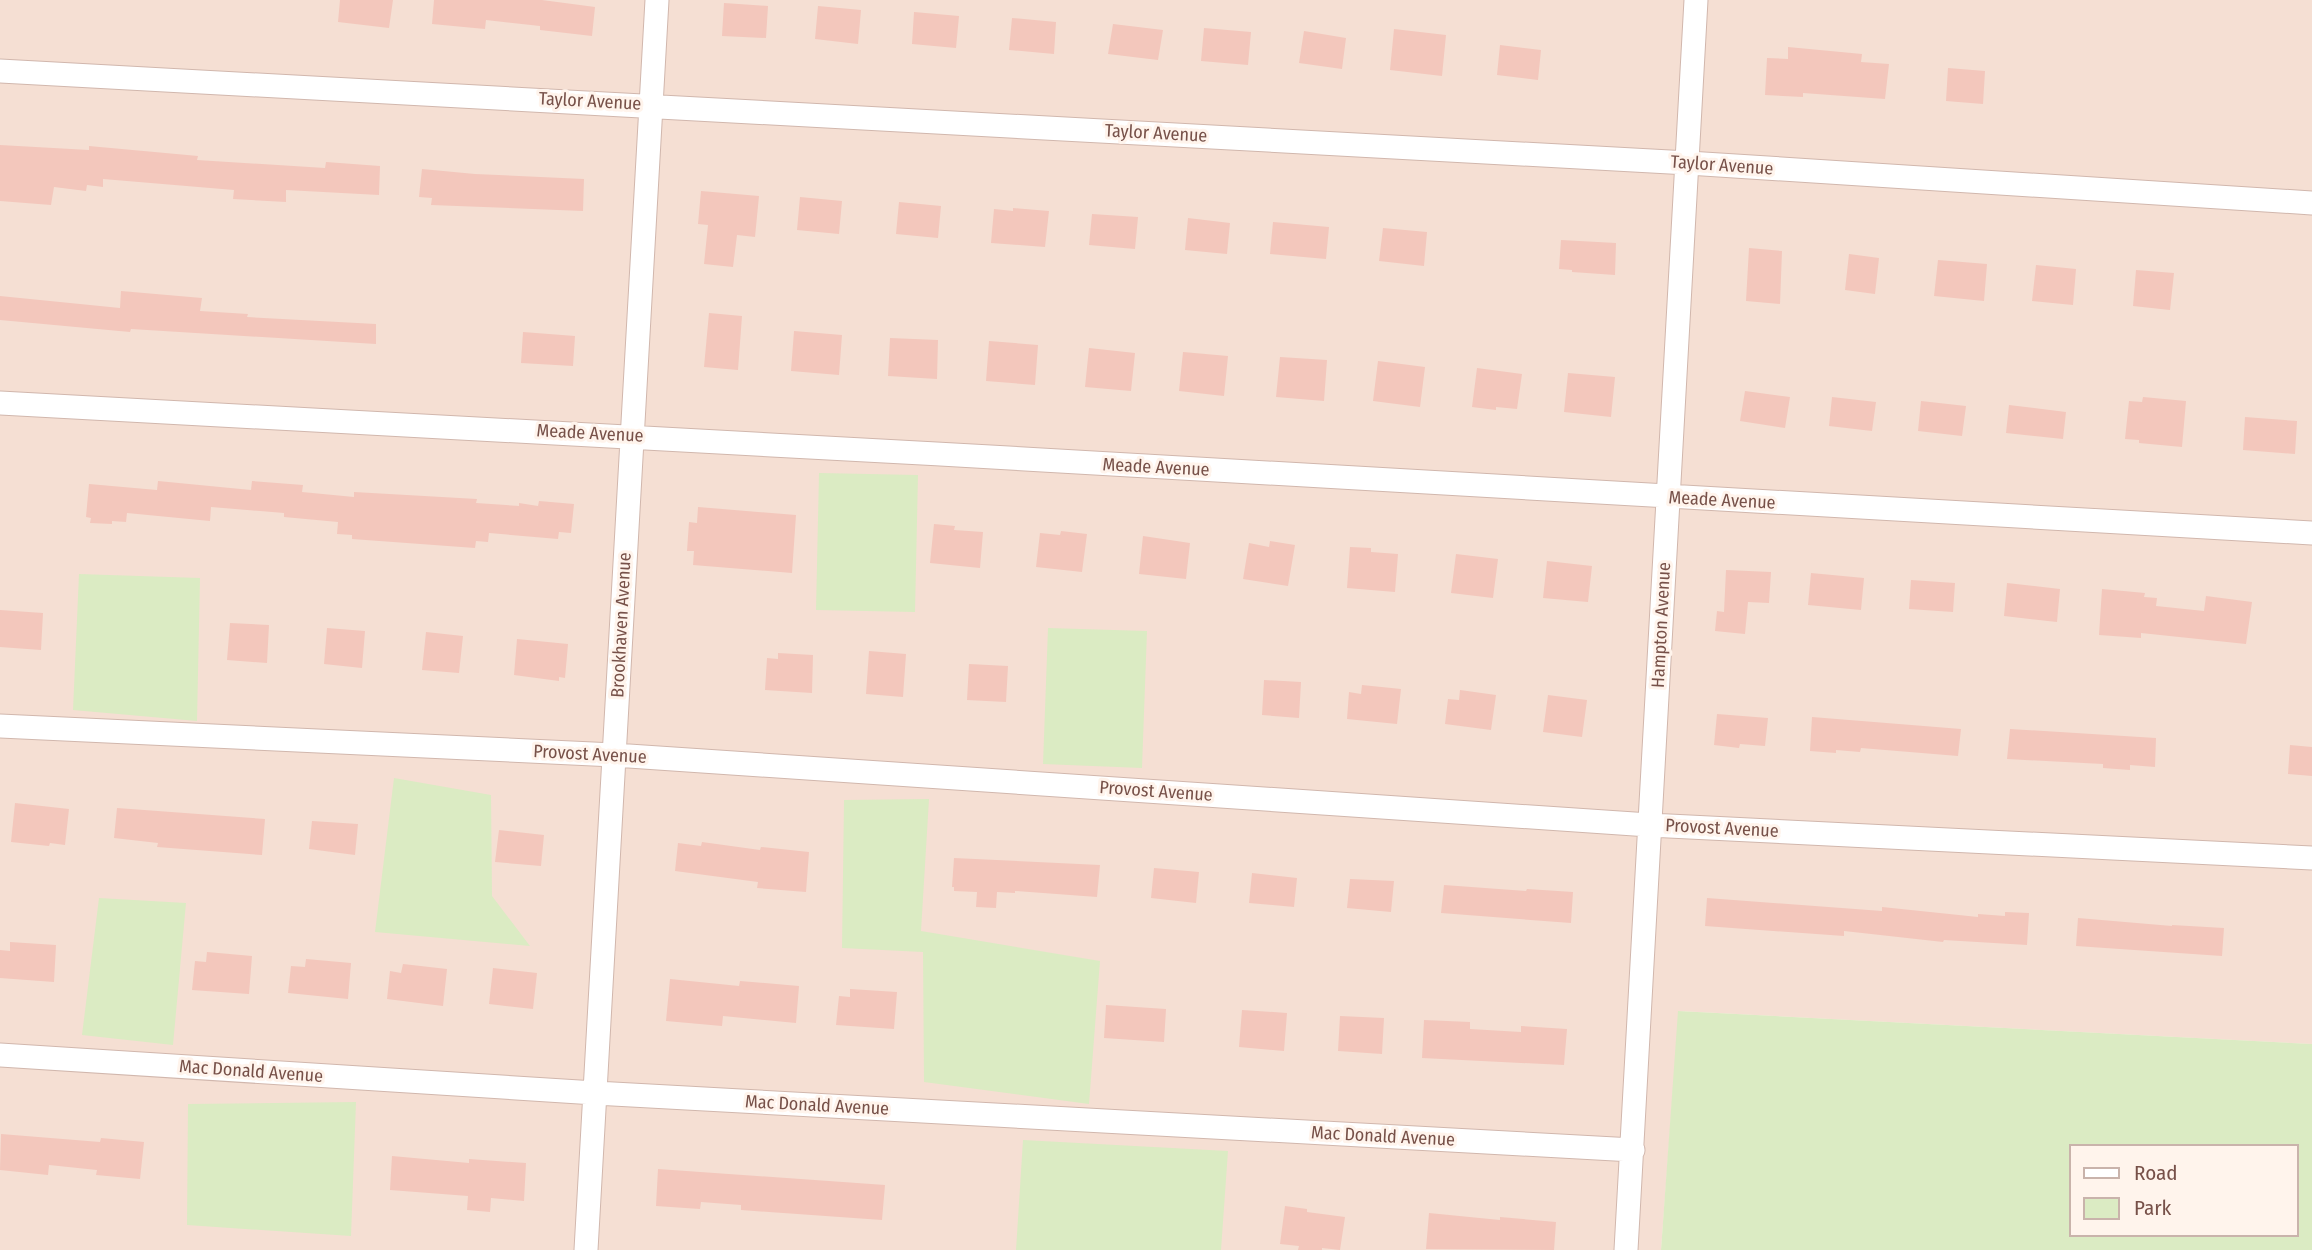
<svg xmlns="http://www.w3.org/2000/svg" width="2312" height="1250" font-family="'Fira Sans Condensed',sans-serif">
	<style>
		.residential { fill: #f5dfd3 }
		.green { fill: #dbebc3; fill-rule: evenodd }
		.building { fill: #f3c7bc }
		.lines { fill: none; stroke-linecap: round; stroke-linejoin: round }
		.minor-casing { stroke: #d1b7ad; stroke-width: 25 }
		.minor { stroke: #fff; stroke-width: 23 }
		.labels { text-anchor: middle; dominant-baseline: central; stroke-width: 6; stroke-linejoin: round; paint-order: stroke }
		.street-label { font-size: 18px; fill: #775149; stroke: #fff4ec }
	</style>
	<rect width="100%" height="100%" fill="#fdefe5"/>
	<path class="residential" d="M 0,0 L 2312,0 L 2312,1044 L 1679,1011 L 1661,1250 L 0,1250 Z"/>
	<path class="green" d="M 819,473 L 918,475 L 915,612 L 816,610 Z
		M 79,574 L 200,578 L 197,721 L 73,710 Z
		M 1048,628 L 1147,631 L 1142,768 L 1043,764 Z
		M 394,778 L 491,795 L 492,896 L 530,946 L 375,932 Z
		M 929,799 L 921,931 L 1100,961 L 1089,1104 L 924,1082 L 923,952 L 842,948 L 844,800 Z
		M 99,898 L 186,903 L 173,1045 L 82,1035 Z
		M 1678,1011 L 2312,1044 L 2312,1250 L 1661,1250 ZM 2072,1147 L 2296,1147 L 2296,1234 L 2072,1234 Z
		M 356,1102 L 351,1236 L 187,1225 L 188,1104 Z
		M 1023,1140 L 1228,1151 L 1221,1250 L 1016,1250 Z"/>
	<path class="building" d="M 340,0 L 393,0 L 389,28 L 338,22 Z
		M 434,0 L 542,0 L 595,7 L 592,36 L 540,30 L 540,26 L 486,20 L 485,29 L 432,24 Z
		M 724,3 L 768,6 L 766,38 L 722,36 Z
		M 818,6 L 861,10 L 858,44 L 815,39 Z
		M 914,12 L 959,16 L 956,48 L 912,44 Z
		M 1012,18 L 1056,22 L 1054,54 L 1009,50 Z
		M 1113,24 L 1163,30 L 1158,60 L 1108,54 Z
		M 1204,28 L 1251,32 L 1248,65 L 1201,61 Z
		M 1394,29 L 1446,35 L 1442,76 L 1390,70 Z
		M 1304,31 L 1346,38 L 1342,69 L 1299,63 Z
		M 1500,45 L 1541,50 L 1538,80 L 1497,75 Z
		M 1788,47 L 1862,54 L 1861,62 L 1889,64 L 1885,99 L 1803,93 L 1803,97 L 1765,95 L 1767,58 L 1788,59 Z
		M 1948,68 L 1985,71 L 1983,104 L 1946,101 Z
		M 0,145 L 89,150 L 89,146 L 198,156 L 197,160 L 325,168 L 326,162 L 380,166 L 379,195 L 286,190 L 286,202 L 233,199 L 234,190 L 103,179 L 103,187 L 87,185 L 86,191 L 54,187 L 51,205 L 0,201 Z
		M 422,169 L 475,174 L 584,179 L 583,211 L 431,205 L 432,198 L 419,197 Z
		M 701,191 L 759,196 L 755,237 L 737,235 L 733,267 L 704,264 L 708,225 L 698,224 Z
		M 800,197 L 842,201 L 839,234 L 797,230 Z
		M 899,202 L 941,206 L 938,238 L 896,234 Z
		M 1013,208 L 1049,211 L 1045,247 L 991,243 L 994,209 L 1013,211 Z
		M 1092,214 L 1138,217 L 1135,249 L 1089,245 Z
		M 1188,218 L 1230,223 L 1227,254 L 1185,250 Z
		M 1273,222 L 1329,227 L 1326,259 L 1270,254 Z
		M 1383,228 L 1427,232 L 1424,266 L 1379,261 Z
		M 1561,240 L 1616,243 L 1615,275 L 1572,272 L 1572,270 L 1559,269 Z
		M 1749,248 L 1782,251 L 1780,304 L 1746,301 Z
		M 1849,254 L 1879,258 L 1875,294 L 1845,290 Z
		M 1938,260 L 1987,264 L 1984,301 L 1934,296 Z
		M 2036,265 L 2076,269 L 2073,305 L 2032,301 Z
		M 2136,270 L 2174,273 L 2170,310 L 2133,306 Z
		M 121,291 L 202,298 L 200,311 L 248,314 L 247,317 L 376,324 L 376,344 L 131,329 L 130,332 L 0,320 L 0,296 L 120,308 Z
		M 709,313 L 742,316 L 738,370 L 704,367 Z
		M 794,331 L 842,335 L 839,375 L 791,371 Z
		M 523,332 L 575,336 L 573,366 L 521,363 Z
		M 890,338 L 938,340 L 937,379 L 888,376 Z
		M 989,341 L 1038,345 L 1035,385 L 986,381 Z
		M 1089,348 L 1135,353 L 1131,391 L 1085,387 Z
		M 1183,352 L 1228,356 L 1224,396 L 1179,391 Z
		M 1280,357 L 1327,360 L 1324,401 L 1276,397 Z
		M 1378,361 L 1425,367 L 1420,407 L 1373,401 Z
		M 1477,368 L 1522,374 L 1517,409 L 1496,407 L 1496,410 L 1472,407 Z
		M 1568,373 L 1615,377 L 1611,417 L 1564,412 Z
		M 1745,391 L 1790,397 L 1785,428 L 1740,421 Z
		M 1832,397 L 1876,402 L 1872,431 L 1829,426 Z
		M 2143,397 L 2186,401 L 2182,447 L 2139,443 L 2139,440 L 2125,439 L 2129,401 L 2142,402 Z
		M 1921,401 L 1966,406 L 1962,436 L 1918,431 Z
		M 2009,405 L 2066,412 L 2063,439 L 2006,433 Z
		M 2245,417 L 2297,421 L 2295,454 L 2243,450 Z
		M 158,481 L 251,490 L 252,481 L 303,485 L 302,492 L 354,497 L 354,492 L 477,499 L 476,503 L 519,506 L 519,503 L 538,506 L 539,501 L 574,504 L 571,533 L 559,532 L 558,539 L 489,533 L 488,542 L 476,541 L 475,548 L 352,539 L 352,535 L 337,534 L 338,522 L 284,517 L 284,513 L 211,507 L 210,521 L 127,513 L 126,522 L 112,521 L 112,524 L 90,523 L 91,518 L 86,517 L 89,484 L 157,490 Z
		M 698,507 L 796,515 L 792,573 L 693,565 L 694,551 L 687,551 L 689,522 L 697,523 Z
		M 934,524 L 955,526 L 954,530 L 983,532 L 980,568 L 930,563 Z
		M 1061,531 L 1087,534 L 1082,572 L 1036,567 L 1040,533 L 1060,535 Z
		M 1143,536 L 1190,543 L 1186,579 L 1139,574 Z
		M 1270,541 L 1295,545 L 1288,586 L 1243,579 L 1249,543 L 1269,547 Z
		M 1350,547 L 1371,548 L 1371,552 L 1398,554 L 1395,592 L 1347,588 Z
		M 1456,554 L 1498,559 L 1493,598 L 1451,593 Z
		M 1547,561 L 1592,566 L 1588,602 L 1543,598 Z
		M 1726,570 L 1771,572 L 1769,603 L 1748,602 L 1745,634 L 1715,631 L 1717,611 L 1724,612 Z
		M 1811,573 L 1864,578 L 1861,610 L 1808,605 Z
		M 1911,580 L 1955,583 L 1953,612 L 1909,609 Z
		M 2007,583 L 2060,589 L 2057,622 L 2004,616 Z
		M 2102,589 L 2145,593 L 2144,597 L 2157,598 L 2156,606 L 2204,611 L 2206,596 L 2252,602 L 2246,644 L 2141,633 L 2141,638 L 2099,635 Z
		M 0,610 L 43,613 L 41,650 L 0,647 Z
		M 230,623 L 269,625 L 267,663 L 227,660 Z
		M 327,628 L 365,631 L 362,668 L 324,664 Z
		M 426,632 L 463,636 L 459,673 L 422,670 Z
		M 517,639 L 568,644 L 565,678 L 559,677 L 559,681 L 514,675 Z
		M 869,651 L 906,654 L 903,697 L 866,694 Z
		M 778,653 L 813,655 L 812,693 L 765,690 L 767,658 L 778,659 Z
		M 969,664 L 1008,666 L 1006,702 L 967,700 Z
		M 1264,680 L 1301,682 L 1299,718 L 1262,715 Z
		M 1362,685 L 1401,689 L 1397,724 L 1347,719 L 1349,692 L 1361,694 Z
		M 1460,690 L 1496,695 L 1491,730 L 1445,724 L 1448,699 L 1459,700 Z
		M 1548,695 L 1587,700 L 1582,737 L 1543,732 Z
		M 1717,714 L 1768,718 L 1765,746 L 1740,744 L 1739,748 L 1714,745 Z
		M 1812,717 L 1961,729 L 1958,756 L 1861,748 L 1860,752 L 1836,750 L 1836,753 L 1810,751 Z
		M 2010,729 L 2156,738 L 2155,767 L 2130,765 L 2130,770 L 2103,768 L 2103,764 L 2007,759 Z
		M 2290,745 L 2312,747 L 2312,776 L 2288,774 Z
		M 15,803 L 69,809 L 65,845 L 50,843 L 49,846 L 11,842 Z
		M 117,808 L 265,819 L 262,855 L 157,847 L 158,843 L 114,838 Z
		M 312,821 L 358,824 L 355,855 L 309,849 Z
		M 499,830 L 544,835 L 541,866 L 495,862 Z
		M 702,842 L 760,850 L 761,847 L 809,852 L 806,892 L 757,888 L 758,882 L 675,871 L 678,843 L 701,846 Z
		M 954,858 L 1100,865 L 1097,897 L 1015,891 L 1015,893 L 997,892 L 996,908 L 976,907 L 977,892 L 954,891 L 954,887 L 952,887 Z
		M 1154,868 L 1199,872 L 1196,903 L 1151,898 Z
		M 1252,873 L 1297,878 L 1294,907 L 1249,903 Z
		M 1350,879 L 1394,881 L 1391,912 L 1347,908 Z
		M 1444,885 L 1526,891 L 1527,889 L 1573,892 L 1571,923 L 1441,913 Z
		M 1707,898 L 1882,911 L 1882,907 L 1978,917 L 1978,914 L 2005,916 L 2005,912 L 2029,913 L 2027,945 L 1944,940 L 1943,942 L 1844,931 L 1844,936 L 1705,926 Z
		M 2078,918 L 2172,926 L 2172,925 L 2224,928 L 2222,956 L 2076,946 Z
		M 10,942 L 56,945 L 54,982 L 0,978 L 0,950 L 10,951 Z
		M 207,952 L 252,956 L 249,994 L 192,990 L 195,961 L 206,962 Z
		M 306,959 L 351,963 L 348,999 L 288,993 L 291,966 L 305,967 Z
		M 403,964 L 447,969 L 443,1006 L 387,999 L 390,971 L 401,973 Z
		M 493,968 L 537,973 L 533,1009 L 489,1004 Z
		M 670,979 L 739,986 L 740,981 L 799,986 L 796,1023 L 723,1016 L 722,1026 L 666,1021 Z
		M 850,989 L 897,992 L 894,1029 L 836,1025 L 839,996 L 850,997 Z
		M 1106,1005 L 1166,1009 L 1164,1042 L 1104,1038 Z
		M 1242,1010 L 1287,1013 L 1284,1051 L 1239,1047 Z
		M 1340,1016 L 1384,1018 L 1382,1054 L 1338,1051 Z
		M 1424,1020 L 1470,1022 L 1470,1029 L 1521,1032 L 1521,1026 L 1567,1029 L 1564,1065 L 1422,1058 Z
		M 1,1134 L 100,1142 L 101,1138 L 144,1142 L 140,1179 L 96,1175 L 97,1170 L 49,1165 L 48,1175 L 0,1170 Z
		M 392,1156 L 469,1163 L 469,1159 L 526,1163 L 524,1201 L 491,1198 L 490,1212 L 467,1210 L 468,1196 L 390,1190 Z
		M 658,1169 L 885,1185 L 882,1220 L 741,1210 L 741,1205 L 701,1202 L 700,1209 L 656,1206 Z
		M 1285,1206 L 1307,1209 L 1307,1212 L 1345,1217 L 1340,1250 L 1322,1248 L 1322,1250 L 1298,1250 L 1299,1246 L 1280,1244 Z
		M 1429,1213 L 1500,1220 L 1500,1217 L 1556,1222 L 1554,1250 L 1426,1249 Z"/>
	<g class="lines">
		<g class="minor-casing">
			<path id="minor" d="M 0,71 L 1688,163 L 2312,203
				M 0,403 C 771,442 1541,490 2312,533
				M 0,726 L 614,755 L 1649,825 L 2312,858
				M 0,1055 L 595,1093 L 1633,1150
				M 586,1250 L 657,0
				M 1626,1250 L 1696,0"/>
		</g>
		<use href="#minor" class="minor"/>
	</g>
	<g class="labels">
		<g class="street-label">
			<text transform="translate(590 101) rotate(3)">Taylor Avenue</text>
			<text transform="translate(1156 133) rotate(3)">Taylor Avenue</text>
			<text transform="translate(1722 165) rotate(4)">Taylor Avenue</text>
			<text transform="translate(590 433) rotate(3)">Meade Avenue</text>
			<text transform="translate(1156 467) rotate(3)">Meade Avenue</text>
			<text transform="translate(1722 500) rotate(3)">Meade Avenue</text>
			<text transform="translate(621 625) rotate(-87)">Brookhaven Avenue</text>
			<text transform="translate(1661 625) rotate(-87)">Hampton Avenue</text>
			<text transform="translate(590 754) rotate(3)">Provost Avenue</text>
			<text transform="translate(1156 791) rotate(4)">Provost Avenue</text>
			<text transform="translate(1722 828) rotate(3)">Provost Avenue</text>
			<text transform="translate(251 1071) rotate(4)">Mac Donald Avenue</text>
			<text transform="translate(817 1105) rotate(3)">Mac Donald Avenue</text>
			<text transform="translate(1383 1136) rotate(3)">Mac Donald Avenue</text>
		</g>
	</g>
	<rect x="2070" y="1145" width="228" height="91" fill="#fff4ec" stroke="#c9b3ab" stroke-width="2"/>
	<rect x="2084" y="1168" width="35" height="10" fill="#ffffff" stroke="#c9b3ab" stroke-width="2"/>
	<text x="2134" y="1180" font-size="21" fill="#775149">Road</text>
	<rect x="2084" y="1198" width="35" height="21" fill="#dbebc3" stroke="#c9b3ab" stroke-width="2"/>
	<text x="2134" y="1215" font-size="21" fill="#775149">Park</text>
</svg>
